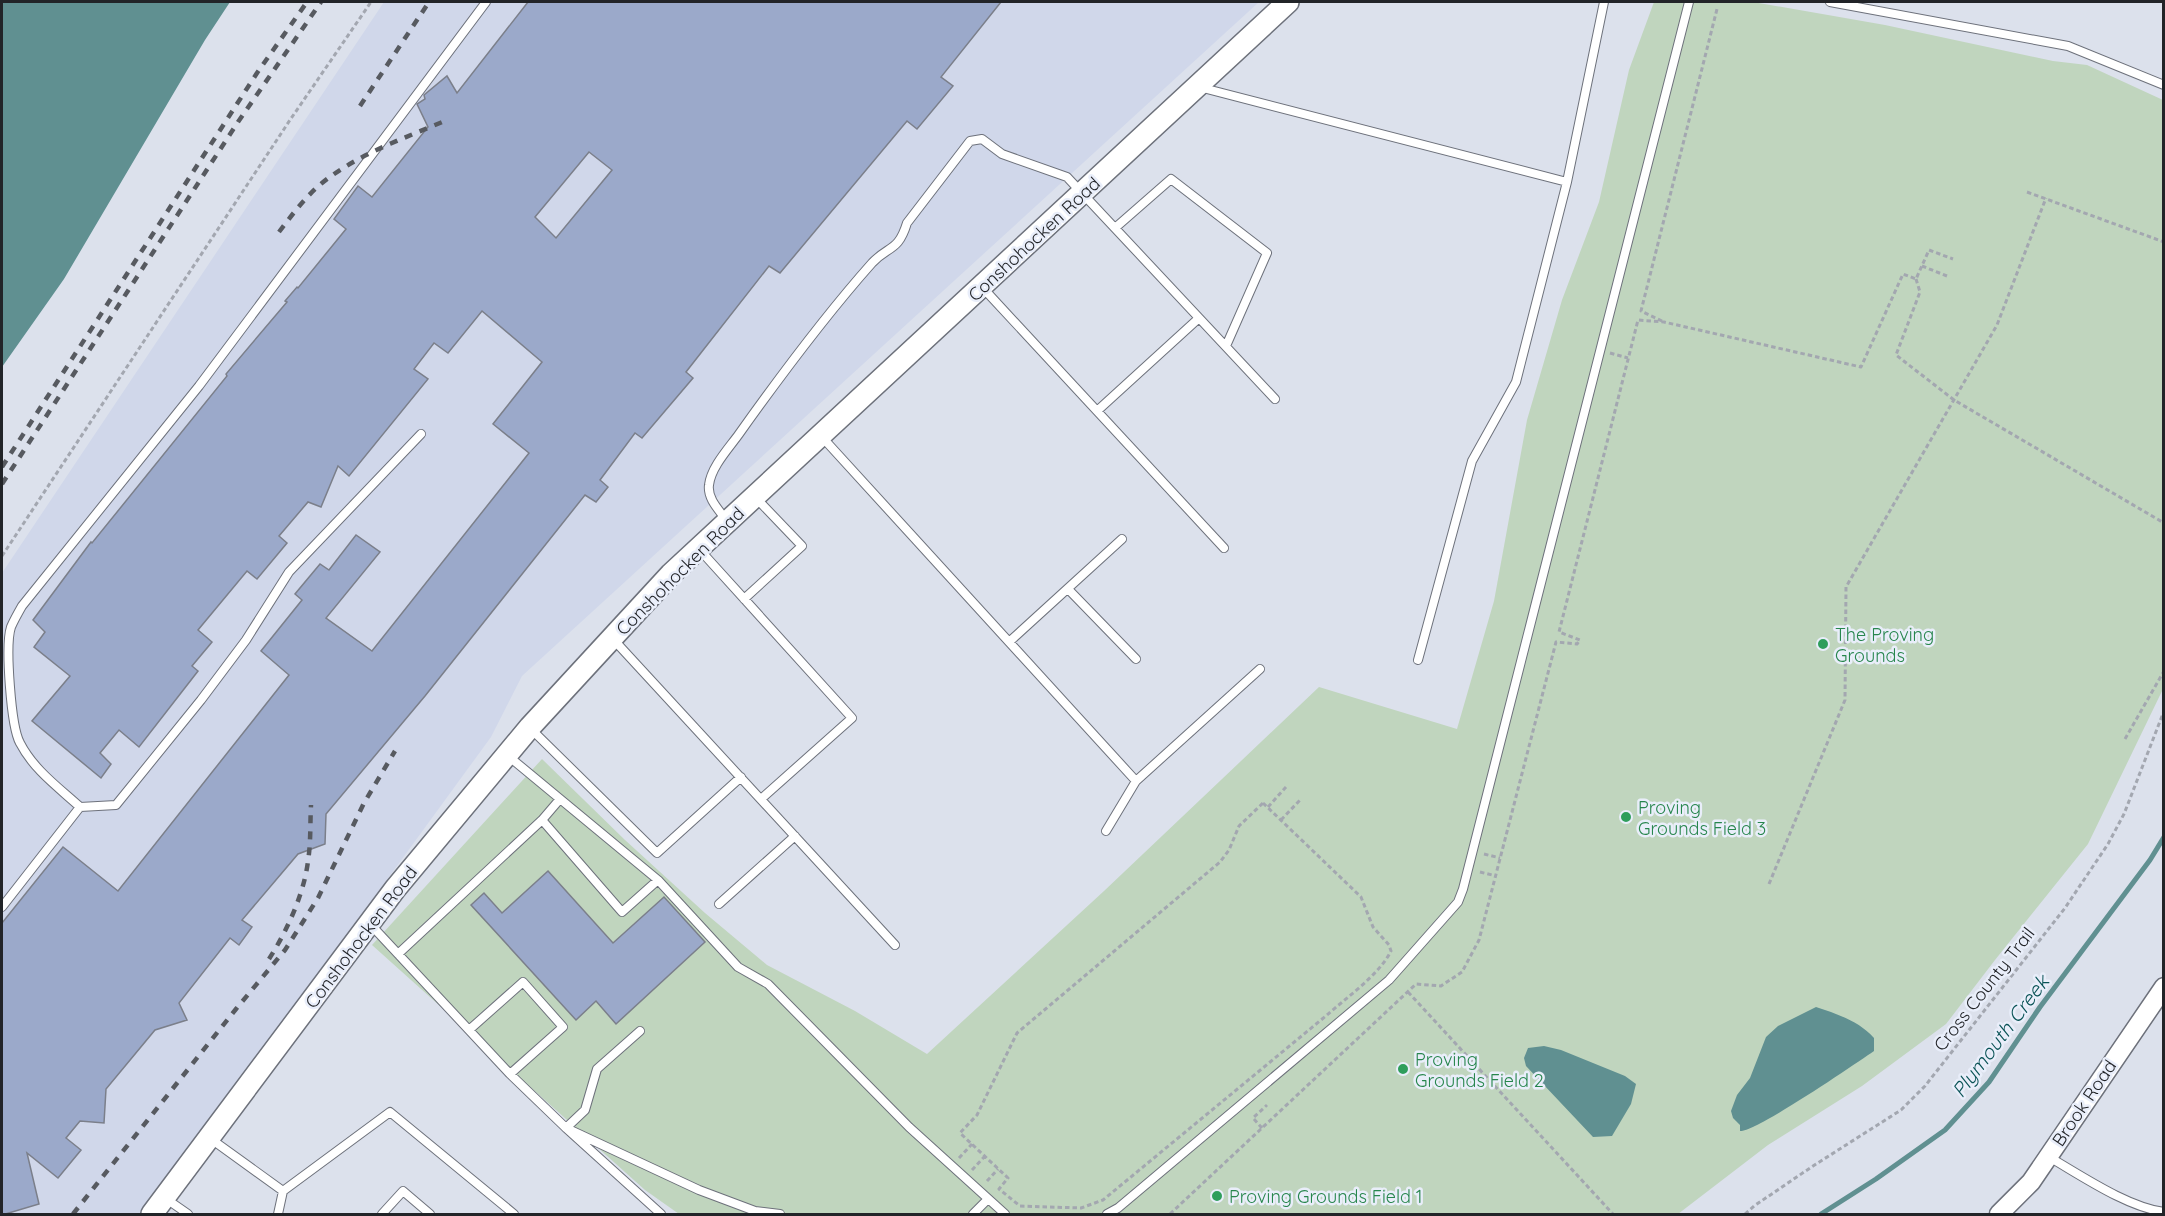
<svg xmlns="http://www.w3.org/2000/svg" width="2165" height="1216" font-family="Quicksand,sans-serif">
	<style>
		.built { fill: #d0d7ea }
		.green { fill: #c0d5be }
		.water { fill: #609091 }
		.lines { fill: none; stroke-linecap: round; stroke-linejoin: round }
		.stream { stroke: #609091; stroke-width: 5 }
		.building { fill: #9ba9ca; stroke: #7b7f8a; stroke-width: 1.5; fill-rule: evenodd }
		.service-casing { stroke: #6d717b; stroke-width: 10 }
		.tertiary-casing { stroke: #6d717b; stroke-width: 21 }
		.secondary-casing { stroke: #6d717b; stroke-width: 24 }
		.path { stroke: #a3a7b0; stroke-width: 3; stroke-dasharray: 4.5 3; stroke-linecap: butt }
		.service { stroke: #fff; stroke-width: 8 }
		.tertiary { stroke: #fff; stroke-width: 18 }
		.secondary { stroke: #fff; stroke-width: 21 }
		.rail { stroke: #575a60; stroke-width: 4.5; stroke-dasharray: 8 8; stroke-linecap: butt }
		.leisure-dot { fill: #2e9e5b; stroke: #e9eefa; stroke-width: 2 }
		.labels { text-anchor: middle; dominant-baseline: central; stroke-width: 5; stroke-linejoin: round; paint-order: stroke }
		.street-label { font-size: 18px; fill: #222428; stroke: #e9eefa }
		.leisure-label { font-size: 18px; fill: #27864d; stroke: #e9eefa; text-anchor: start }
		.water-label { font-size: 20px; font-style: italic; fill: #0a5356; stroke: #e9eefa }
	</style>
	<rect width="100%" height="100%" fill="#dce1ec"/>
	<path class="built" d="M 384,2 L 1259,2 L 522,676 L 491,737 L 143,1214 L 2,1214 L 2,573 Z"/>
	<path class="green" d="M 1654,2 L 1753,2 L 1885,25 L 2053,61 L 2087,65 L 2163,100 L 2163,689 L 2088,844 L 1995,960 L 1946,1024 L 1862,1086 L 1768,1145 L 1678,1214 L 679,1214 L 645,1190 L 372,945 L 542,759 L 625,840 L 705,913 L 767,965 L 855,1011 L 927,1054 L 1104,891 L 1319,687 L 1457,729 L 1494,601 L 1527,420 L 1562,300 L 1599,202 L 1629,70 Z"/>
	<path class="water" d="M 2,2 L 230,2 L 205,40 L 64,279 L 2,367 Z
		M 1816,1007 C 1837,1014 1859,1021 1874,1038 L 1874,1051 C 1855,1064 1756,1132 1740,1131 L 1740,1125 L 1733,1118 L 1731,1111 L 1737,1095 L 1750,1078 L 1766,1037 L 1778,1026 Z
		M 1544,1046 L 1561,1050 L 1625,1076 L 1636,1084 L 1631,1104 L 1612,1136 L 1593,1137 L 1526,1066 L 1524,1058 L 1528,1048 Z"/>
	<g class="lines">
		<path class="stream" d="M 1821,1214 L 1876,1179 L 1945,1130 L 1989,1082 L 2040,1007 L 2150,860 L 2164,837"/>
	</g>
	<path class="building" d="M 528,2 L 1001,2 L 941,77 L 953,86 L 917,129 L 907,121 L 780,273 L 769,266 L 686,372 L 693,378 L 642,438 L 635,433 L 600,480 L 608,487 L 596,502 L 585,495 L 425,696 L 326,814 L 325,844 L 298,854 L 242,920 L 252,927 L 239,945 L 230,938 L 179,1003 L 187,1020 L 155,1030 L 106,1089 L 104,1123 L 80,1121 L 66,1138 L 81,1150 L 58,1178 L 27,1153 L 39,1204 L 2,1215 L 2,923 L 63,847 L 118,891 L 289,675 L 261,651 L 302,600 L 295,594 L 320,564 L 329,570 L 356,535 L 380,552 L 326,618 L 372,651 L 529,453 L 493,424 L 542,362 L 482,311 L 448,353 L 434,343 L 414,369 L 428,379 L 349,476 L 338,466 L 321,507 L 308,502 L 279,536 L 287,543 L 257,579 L 247,571 L 198,630 L 212,642 L 192,666 L 198,671 L 139,747 L 119,730 L 100,753 L 111,764 L 101,778 L 32,721 L 70,676 L 34,647 L 45,632 L 33,620 L 91,542 L 92,543 L 227,376 L 226,374 L 287,302 L 285,301 L 297,287 L 298,288 L 346,229 L 334,219 L 358,186 L 372,197 L 428,127 L 417,104 L 425,99 L 424,95 L 447,76 L 457,93 ZM 589,152 L 612,170 L 556,238 L 535,217 Z
		M 548,871 L 613,943 L 664,897 L 705,942 L 616,1024 L 596,1001 L 576,1020 L 471,905 L 484,893 L 502,913 Z"/>
	<g class="lines">
		<g class="service-casing">
			<path id="service" d="M 1830,2 L 2068,46 L 2164,85
				M 1199,87 L 1567,182 L 1604,2
				M 1115,228 L 1171,179 L 1267,253 L 1226,346
				M 983,288 L 1224,548
				M 1097,411 L 1199,318
				M 421,434 L 289,572 L 246,640 L 201,700 L 116,805 L 80,807 C 58,787 34,770 20,743 C 11,727 5,645 11,627 C 14,620 18,613 22,606 L 199,386 L 486,2
				M 822,437 L 1136,781 L 1260,669
				M 727,521 C 720,511 707,499 709,485 C 711,467 729,448 739,434 C 781,375 824,317 872,263 C 889,245 898,252 907,223 L 970,141 L 982,139 L 1002,154 L 1067,177 L 1275,399
				M 699,549 L 852,718 L 761,799
				M 1068,589 L 1136,659
				M 744,599 L 802,546 L 756,498
				M 613,639 L 895,945
				M 1009,642 L 1122,539
				M 1418,660 L 1472,461 L 1516,382 L 1567,182
				M 531,729 L 657,853 L 741,777
				M 507,755 L 658,880 L 738,967 L 768,984 L 909,1127 L 1005,1214
				M 560,799 L 542,820 L 622,912 L 658,880
				M 1106,831 L 1136,781
				M 719,904 L 795,836
				M 2,907 L 80,807
				M 371,925 L 510,1074 L 566,1128 L 699,1190 L 755,1211 L 780,1214
				M 398,954 L 542,820
				M 469,1030 L 523,982 L 563,1027 L 510,1074
				M 640,1031 L 597,1069 L 585,1110 L 566,1128 L 661,1214
				M 211,1139 L 283,1191 L 390,1112 L 514,1214
				M 2049,1157 C 2082,1176 2127,1207 2164,1212
				M 165,1198 L 188,1214
				M 278,1214 L 283,1191
				M 382,1214 L 403,1191 L 430,1214
				M 973,1214 L 987,1200
				M 1107,1214 L 1118,1208 L 1389,980 L 1458,902 L 1463,889 L 1689,2"/>
		</g>
		<g class="tertiary-casing">
			<path id="tertiary" d="M 1999,1214 L 2031,1182 L 2164,987"/>
		</g>
		<g class="secondary-casing">
			<path id="secondary" d="M 152,1214 L 395,889 L 530,727 L 671,574 L 1288,2"/>
		</g>
		<path class="path" d="M 2027,192 L 2164,242
			M 1922,266 L 1947,276
			M 1916,279 L 1920,292 L 1896,355 L 1954,400 L 2164,523
			M 1662,321 L 1641,311 L 1717,9
			M 1610,353 L 1628,358
			M 2,556 L 290,120 L 371,2
			M 2125,739 L 2164,671
			M 1263,803 L 1361,897 L 1373,927 L 1389,945 L 1391,951 C 1379,975 1347,997 1327,1015 L 1103,1200 L 1081,1208 L 1020,1206 L 999,1189 L 1008,1178 L 960,1133 L 977,1115 L 1017,1033 L 1220,862 L 1229,850 L 1239,826 Z
			M 1268,807 L 1286,787
			M 1281,820 L 1300,800
			M 1484,854 L 1500,858
			M 1480,872 L 1496,876
			M 1769,884 L 1845,700 L 1846,587 L 1997,325 L 2046,198
			M 1408,992 L 1613,1214
			M 1262,1128 L 1253,1118 L 1267,1105
			M 959,1158 L 972,1144
			M 972,1170 L 985,1156
			M 987,1181 L 998,1169
			M 1170,1214 L 1416,984 L 1441,986 L 1462,972 L 1479,940 L 1556,642 L 1577,644 L 1580,640 L 1559,632 L 1638,320 L 1664,322 L 1861,367 L 1903,274 L 1916,279 L 1929,250 L 1953,259
			M 1745,1214 L 1754,1206 L 1813,1166 L 1901,1110 L 1925,1086 L 2065,908 L 2108,844 L 2124,814 L 2164,711"/>
		<use href="#service" class="service"/>
		<use href="#tertiary" class="tertiary"/>
		<use href="#secondary" class="secondary"/>
		<path class="rail" d="M 360,106 L 429,2
			M 279,232 C 292,215 305,197 322,183 C 358,154 405,138 447,120
			M 2,467 L 257,73 L 307,2
			M 2,484 L 238,122 L 321,2
			M 269,959 C 287,931 304,894 308,861 C 311,842 310,823 311,805
			M 73,1214 L 236,1009 L 285,950 L 318,898 L 364,803 L 395,751"/>
	</g>
	<g class="leisure-dot">
		<circle cx="1823" cy="644" r="6"/>
		<circle cx="1626" cy="817" r="6"/>
		<circle cx="1403" cy="1069" r="6"/>
		<circle cx="1217" cy="1196" r="6"/>
	</g>
	<g class="labels">
		<g class="street-label">
			<text transform="translate(1034 239) rotate(-43)">Conshohocken Road</text>
			<text transform="translate(680 571) rotate(-45)">Conshohocken Road</text>
			<text transform="translate(361 937) rotate(-53)">Conshohocken Road</text>
			<text transform="translate(1984 989) rotate(-52)">Cross County Trail</text>
			<text transform="translate(2084 1103) rotate(-56)">Brook Road</text>
		</g>
		<g class="leisure-label">
			<text x="1835" y="634">The Proving<tspan x="1835" dy="21">Grounds</tspan></text>
			<text x="1638" y="807">Proving<tspan x="1638" dy="21">Grounds Field 3</tspan></text>
			<text x="1415" y="1059">Proving<tspan x="1415" dy="21">Grounds Field 2</tspan></text>
			<text x="1229" y="1196">Proving Grounds Field 1</text>
		</g>
		<g class="water-label">
			<text transform="translate(2000 1036) rotate(-53)">Plymouth Creek</text>
		</g>
	</g>
	<rect width="2165" height="1216" fill="none" stroke="#222428" stroke-width="6"/>
</svg>
